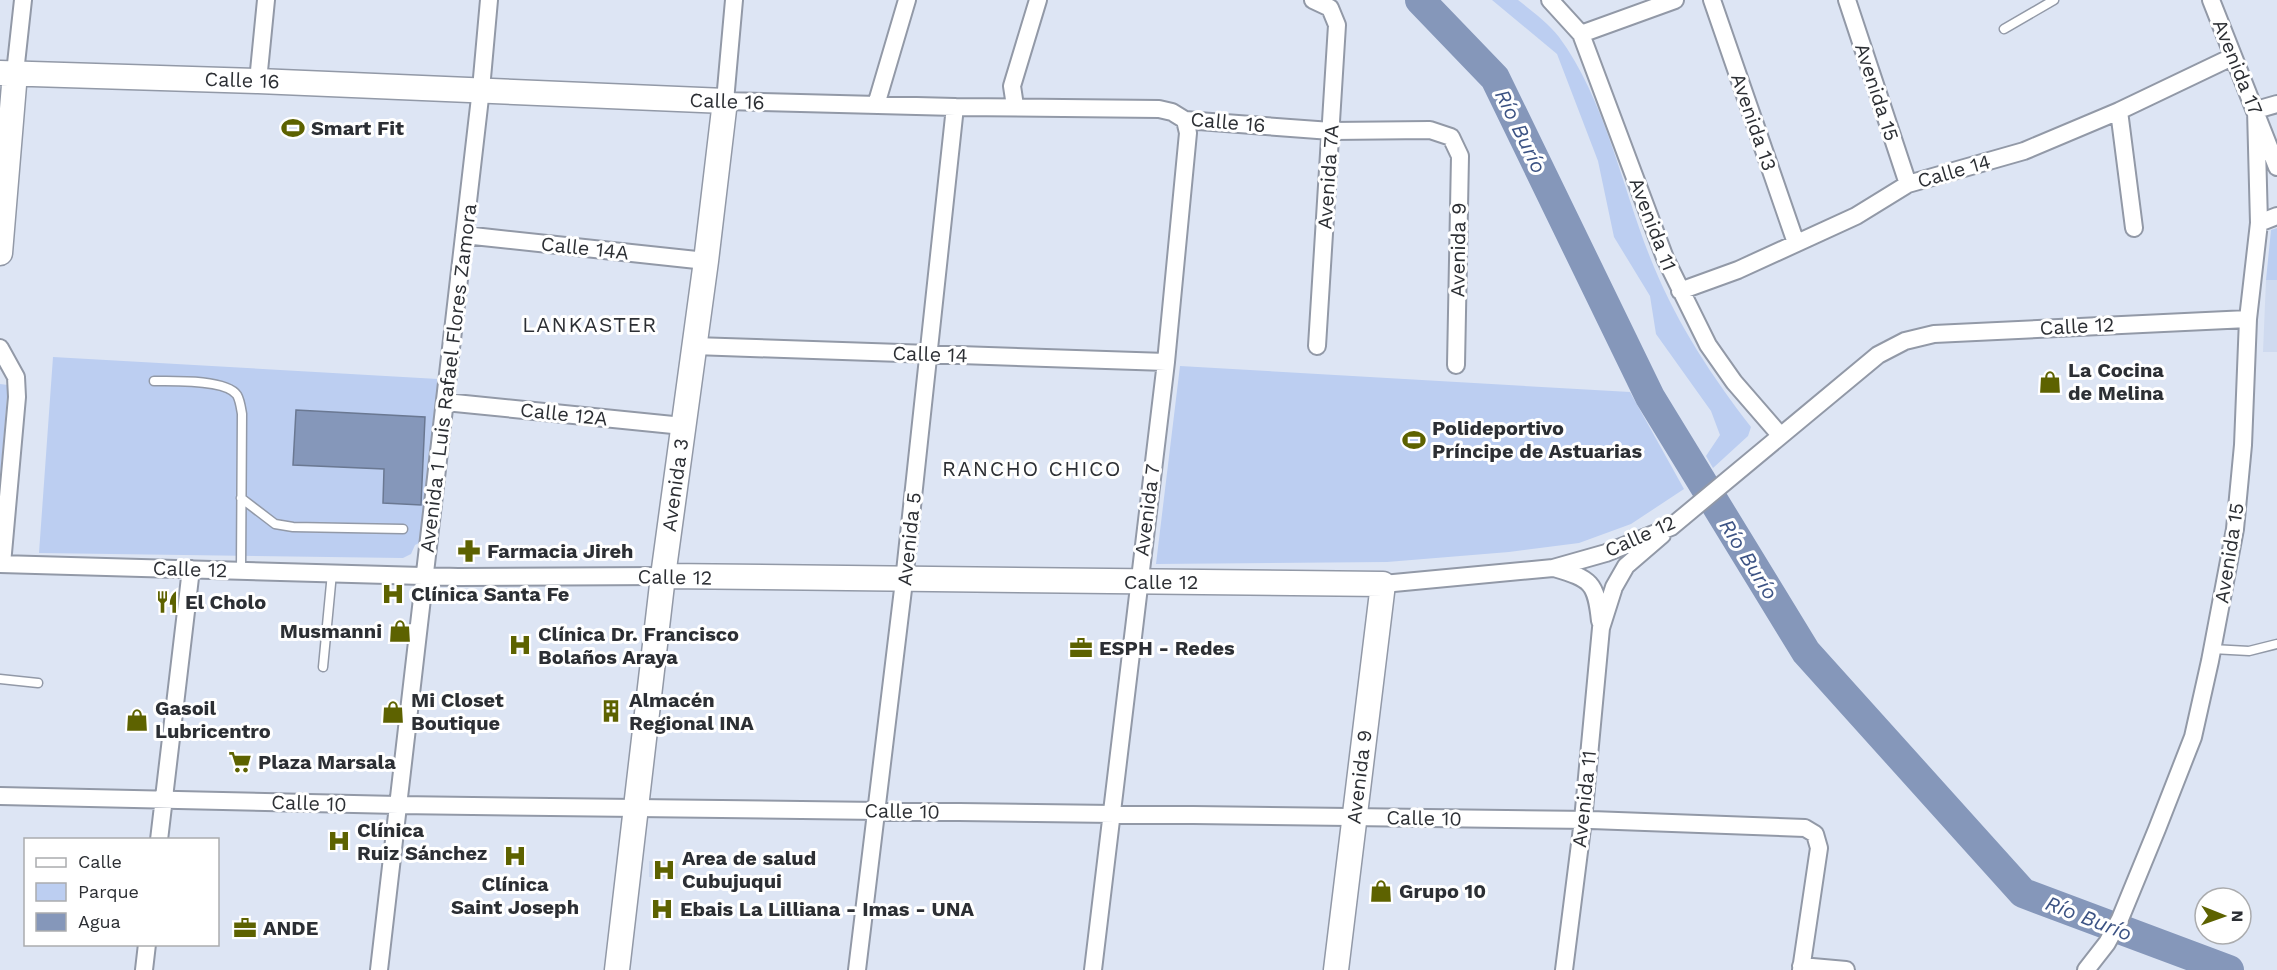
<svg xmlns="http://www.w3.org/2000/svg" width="2277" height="970" font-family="'Work Sans',sans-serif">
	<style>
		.built { fill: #cfdaef }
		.green { fill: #bccef1 }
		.water { fill: #8597ba; stroke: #6a7892; stroke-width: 1.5 }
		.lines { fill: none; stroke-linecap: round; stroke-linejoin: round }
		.river { stroke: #8597ba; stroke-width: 30 }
		.lane-casing { stroke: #9299a7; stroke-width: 11 }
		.street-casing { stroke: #9299a7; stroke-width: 20 }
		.secondary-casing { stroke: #9299a7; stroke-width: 27 }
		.lane { stroke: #fff; stroke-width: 8 }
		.street { stroke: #fff; stroke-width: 16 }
		.secondary { stroke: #fff; stroke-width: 24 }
		.labels { text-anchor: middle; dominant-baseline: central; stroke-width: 6; stroke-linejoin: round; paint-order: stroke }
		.street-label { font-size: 20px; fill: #2c2f34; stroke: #fff }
		.poi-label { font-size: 20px; font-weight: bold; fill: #2c2f34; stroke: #fff; text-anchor: start }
		.water-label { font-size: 21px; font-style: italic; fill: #3c5384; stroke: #fff }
		.neighbourhood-label { font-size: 21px; letter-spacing: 1.5px; fill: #2c2f34; stroke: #fff }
	</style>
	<rect width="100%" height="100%" fill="#dde5f4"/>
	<path class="built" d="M 2266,280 L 2277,280 L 2277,352 L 2263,352 Z
		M 649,861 L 678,863 L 678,878 L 649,877 Z"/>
	<path class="green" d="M 1492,0 L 1518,0 C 1532,11 1548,23 1559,37 C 1607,102 1623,193 1654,267 C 1678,325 1713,378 1751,427 L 1748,436 L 1713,468 L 1706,456 L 1720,435 L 1711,411 L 1656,334 L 1650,296 L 1614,237 L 1598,161 L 1557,54 Z
		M 2277,228 L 2277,280 L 2266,280 L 2271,230 Z
		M 53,357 L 438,379 L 427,539 L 415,545 L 411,554 L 403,558 L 39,553 Z
		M 1180,366 L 1630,392 L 1684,489 L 1631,524 L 1579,543 L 1509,552 L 1387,562 L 1156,564 Z
		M 0,384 L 8,385 L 0,478 Z"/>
	<path class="water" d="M 296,410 L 425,417 L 421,505 L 383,503 L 384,469 L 293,465 Z"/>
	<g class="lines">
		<path class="river" d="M 1420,0 L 1495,78 L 1650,397 L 1806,652 L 2023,893 L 2229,970"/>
		<g class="lane-casing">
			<path id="lane" d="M 2004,29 L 2054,0
				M 154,381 C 172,381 226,379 237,395 C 240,400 241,408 242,414 L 241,570
				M 241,498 L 275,524 L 293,527 L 403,529
				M 2212,649 L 2249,651 L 2277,644
				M 323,667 L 332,573
				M 0,679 L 38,683"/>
		</g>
		<g class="street-casing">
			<path id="street" d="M 734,0 L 725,101 L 955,107 L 1159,109 L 1172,112 L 1185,120 L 1331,131 L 1430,130 L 1451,137 L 1460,156 L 1456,365
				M 1313,0 L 1330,8 L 1337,25 L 1317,346
				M 1550,0 L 1581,34 L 1665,258 L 1708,345 L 1734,382 L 1780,435
				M 1712,0 L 1796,243
				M 1847,0 L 1908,184
				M 2211,0 L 2277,167
				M 1581,34 L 1675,0
				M 15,73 L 23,0
				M 258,81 L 266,0
				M 876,105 L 907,0
				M 1015,106 L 1012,86 L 1038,0
				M 2256,110 L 2277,104
				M 2119,111 L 2134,228
				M 2259,223 L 2277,216
				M 464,235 L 706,261
				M 1680,291 L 1738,270 L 1856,216 L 1908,184 L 2024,151 L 2119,111 L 2232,57
				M 694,346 L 1166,362
				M 0,348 L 16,377 L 17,397 L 2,564
				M 445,402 L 683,426
				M 0,564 L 458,577 L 663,576
				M 1554,568 C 1591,579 1596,582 1600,621
				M 1383,584 L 1553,568 L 1606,553 L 1671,527 L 1878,355 L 1905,341 L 1934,334 L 2248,319
				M 0,796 L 398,805 L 1591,820 L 1805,828 L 1815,834 L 1819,848 L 1801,970
				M 159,840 L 191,569
				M 1801,966 L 1846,970
				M 144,970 L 147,944
				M 379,970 L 481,89 L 489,0
				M 857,970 L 904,581 L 955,107
				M 1093,970 L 1166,362 L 1188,133 L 1185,120
				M 1564,970 L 1583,820 L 1601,628 L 1614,587 L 1626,566 L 1662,535
				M 2086,970 L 2107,943 L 2120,919 L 2157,829 L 2193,737 L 2210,661 L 2235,529 L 2243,445 L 2248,319 L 2259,223 L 2256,110"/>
		</g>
		<g class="secondary-casing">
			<path id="secondary" d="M 0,73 L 258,81 L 725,101 L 706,261 L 663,576 L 617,970
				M 0,253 L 15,73
				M 663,576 L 1383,584 L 1336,970"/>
		</g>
		<use href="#lane" class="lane"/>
		<use href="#street" class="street"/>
		<use href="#secondary" class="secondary"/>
	</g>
	<defs>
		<g id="stadium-bare" transform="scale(1.8)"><path d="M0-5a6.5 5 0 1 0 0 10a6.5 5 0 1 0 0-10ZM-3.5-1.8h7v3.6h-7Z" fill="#5d6200" stroke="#fff" stroke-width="2.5" paint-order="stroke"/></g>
		<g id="shop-bare" transform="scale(1.8)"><path d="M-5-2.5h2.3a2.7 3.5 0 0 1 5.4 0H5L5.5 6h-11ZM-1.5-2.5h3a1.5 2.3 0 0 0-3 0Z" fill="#5d6200" stroke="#fff" stroke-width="2.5" paint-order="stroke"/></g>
		<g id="pharmacy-bare" transform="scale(1.8)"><path d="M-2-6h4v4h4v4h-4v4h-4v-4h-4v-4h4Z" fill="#5d6200" stroke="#fff" stroke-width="2.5" paint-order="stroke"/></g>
		<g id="hospital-bare" transform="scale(1.8)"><path d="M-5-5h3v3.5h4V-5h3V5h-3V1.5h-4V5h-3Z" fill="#5d6200" stroke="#fff" stroke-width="2.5" paint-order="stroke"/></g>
		<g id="restaurant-bare" transform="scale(1.8)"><path d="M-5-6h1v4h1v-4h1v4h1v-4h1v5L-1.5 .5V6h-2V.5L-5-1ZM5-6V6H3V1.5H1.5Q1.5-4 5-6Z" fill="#5d6200" stroke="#fff" stroke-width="2.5" paint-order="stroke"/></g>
		<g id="office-bare" transform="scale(1.8)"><path d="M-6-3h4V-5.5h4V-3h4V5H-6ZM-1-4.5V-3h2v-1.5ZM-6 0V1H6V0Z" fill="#5d6200" stroke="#fff" stroke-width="2.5" paint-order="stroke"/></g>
		<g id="building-bare" transform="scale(1.8)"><path d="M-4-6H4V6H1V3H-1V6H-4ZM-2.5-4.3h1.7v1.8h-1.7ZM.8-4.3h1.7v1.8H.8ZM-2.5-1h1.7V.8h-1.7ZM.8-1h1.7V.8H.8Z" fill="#5d6200" stroke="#fff" stroke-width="2.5" paint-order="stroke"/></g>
		<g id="supermarket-bare" transform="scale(1.8)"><path d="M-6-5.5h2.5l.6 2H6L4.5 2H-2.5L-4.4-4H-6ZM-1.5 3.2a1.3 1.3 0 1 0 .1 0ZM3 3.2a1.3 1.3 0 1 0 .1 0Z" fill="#5d6200" stroke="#fff" stroke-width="2.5" paint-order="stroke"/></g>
	</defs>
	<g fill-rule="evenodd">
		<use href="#stadium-bare" x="293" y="128"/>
		<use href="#shop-bare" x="2050" y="382"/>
		<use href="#stadium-bare" x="1414" y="440"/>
		<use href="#pharmacy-bare" x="469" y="551"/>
		<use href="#hospital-bare" x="393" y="594"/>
		<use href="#restaurant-bare" x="167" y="602"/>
		<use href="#shop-bare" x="400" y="631"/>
		<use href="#hospital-bare" x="520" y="645"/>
		<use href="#office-bare" x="1081" y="648"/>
		<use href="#building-bare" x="611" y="711"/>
		<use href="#shop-bare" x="393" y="712"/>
		<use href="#shop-bare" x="137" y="720"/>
		<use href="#supermarket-bare" x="240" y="762"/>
		<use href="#hospital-bare" x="339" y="841"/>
		<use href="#hospital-bare" x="515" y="856"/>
		<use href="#hospital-bare" x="664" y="870"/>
		<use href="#shop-bare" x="1381" y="891"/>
		<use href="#hospital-bare" x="662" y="909"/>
		<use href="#office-bare" x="245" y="928"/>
	</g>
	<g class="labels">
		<g class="street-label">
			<text transform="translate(2238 67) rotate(68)">Avenida 17</text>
			<text transform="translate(242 80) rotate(2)">Calle 16</text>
			<text transform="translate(1877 92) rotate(72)">Avenida 15</text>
			<text transform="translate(727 101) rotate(2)">Calle 16</text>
			<text transform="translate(1228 122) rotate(5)">Calle 16</text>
			<text transform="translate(1754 122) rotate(71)">Avenida 13</text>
			<text transform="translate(1954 171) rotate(-16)">Calle 14</text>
			<text transform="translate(1328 177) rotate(-86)">Avenida 7A</text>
			<text transform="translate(1653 224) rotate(69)">Avenida 11</text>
			<text transform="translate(585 248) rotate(6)">Calle 14A</text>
			<text transform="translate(1458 250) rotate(-89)">Avenida 9</text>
			<text transform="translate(2077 326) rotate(-3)">Calle 12</text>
			<text transform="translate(930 354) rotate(2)">Calle 14</text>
			<text transform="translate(448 378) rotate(-83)">Avenida 1 Luis Rafael Flores Zamora</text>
			<text transform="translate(564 414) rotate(6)">Calle 12A</text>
			<text transform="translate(675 485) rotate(-82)">Avenida 3</text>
			<text transform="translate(1147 510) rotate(-83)">Avenida 7</text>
			<text transform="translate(1640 536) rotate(-24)">Calle 12</text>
			<text transform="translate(909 539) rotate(-84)">Avenida 5</text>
			<text transform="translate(2229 553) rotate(-81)">Avenida 15</text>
			<text transform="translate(190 569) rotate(2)">Calle 12</text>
			<text transform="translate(675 577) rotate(1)">Calle 12</text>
			<text x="1161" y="582">Calle 12</text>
			<text transform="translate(1359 777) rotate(-83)">Avenida 9</text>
			<text transform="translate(1584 799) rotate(-84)">Avenida 11</text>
			<text transform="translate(309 803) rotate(2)">Calle 10</text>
			<text transform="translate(902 811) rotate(1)">Calle 10</text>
			<text transform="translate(1424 818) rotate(1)">Calle 10</text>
		</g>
		<g class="poi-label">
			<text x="311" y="128">Smart Fit</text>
			<text x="2068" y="370">La Cocina<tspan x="2068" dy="23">de Melina</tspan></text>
			<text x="1432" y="428">Polideportivo<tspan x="1432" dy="23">Príncipe de Astuarias</tspan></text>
			<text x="487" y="551">Farmacia Jireh</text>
			<text x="411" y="594">Clínica Santa Fe</text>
			<text x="185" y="602">El Cholo</text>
			<text x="382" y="631" text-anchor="end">Musmanni</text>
			<text x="538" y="634">Clínica Dr. Francisco<tspan x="538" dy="23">Bolaños Araya</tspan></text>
			<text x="1099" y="648">ESPH - Redes</text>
			<text x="411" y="700">Mi Closet<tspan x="411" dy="23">Boutique</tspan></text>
			<text x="629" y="700">Almacén<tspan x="629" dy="23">Regional INA</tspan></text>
			<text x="155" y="708">Gasoil<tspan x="155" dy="23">Lubricentro</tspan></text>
			<text x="258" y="762">Plaza Marsala</text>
			<text x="357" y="830">Clínica<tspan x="357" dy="23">Ruiz Sánchez</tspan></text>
			<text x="682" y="858">Area de salud<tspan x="682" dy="23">Cubujuqui</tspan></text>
			<text x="515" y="884" text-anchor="middle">Clínica<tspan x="515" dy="23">Saint Joseph</tspan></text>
			<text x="1399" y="891">Grupo 10</text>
			<text x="680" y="909">Ebais La Lilliana - Imas - UNA</text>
			<text x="263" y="928">ANDE</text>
		</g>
		<g class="water-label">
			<text transform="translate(1521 131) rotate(64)">Río Burío</text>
			<text transform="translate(1749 559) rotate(58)">Río Burío</text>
			<text transform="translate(2089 918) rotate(21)">Río Burío</text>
		</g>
		<g class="neighbourhood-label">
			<text x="590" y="324">LANKASTER</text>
			<text x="1032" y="468">RANCHO CHICO</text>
		</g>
	</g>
	<rect x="24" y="838" width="195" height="108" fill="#ffffff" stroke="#abacae" stroke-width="1.5"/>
	<rect x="36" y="858" width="30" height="9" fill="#ffffff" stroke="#abacae" stroke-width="1.5"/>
	<text x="78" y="868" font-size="18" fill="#2c2f34">Calle</text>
	<rect x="36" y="883" width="30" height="18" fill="#bccef1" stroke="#abacae" stroke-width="1.5"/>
	<text x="78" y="898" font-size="18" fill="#2c2f34">Parque</text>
	<rect x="36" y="913" width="30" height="18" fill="#8597ba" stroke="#abacae" stroke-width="1.5"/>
	<text x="78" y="928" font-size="18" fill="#2c2f34">Agua</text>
	<g transform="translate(2223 916) rotate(91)"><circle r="28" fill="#ffffff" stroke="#abacae" stroke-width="1.5"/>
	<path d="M0-4.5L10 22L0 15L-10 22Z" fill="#5d6200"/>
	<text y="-9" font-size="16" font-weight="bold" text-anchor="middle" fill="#2c2f34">N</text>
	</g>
</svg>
